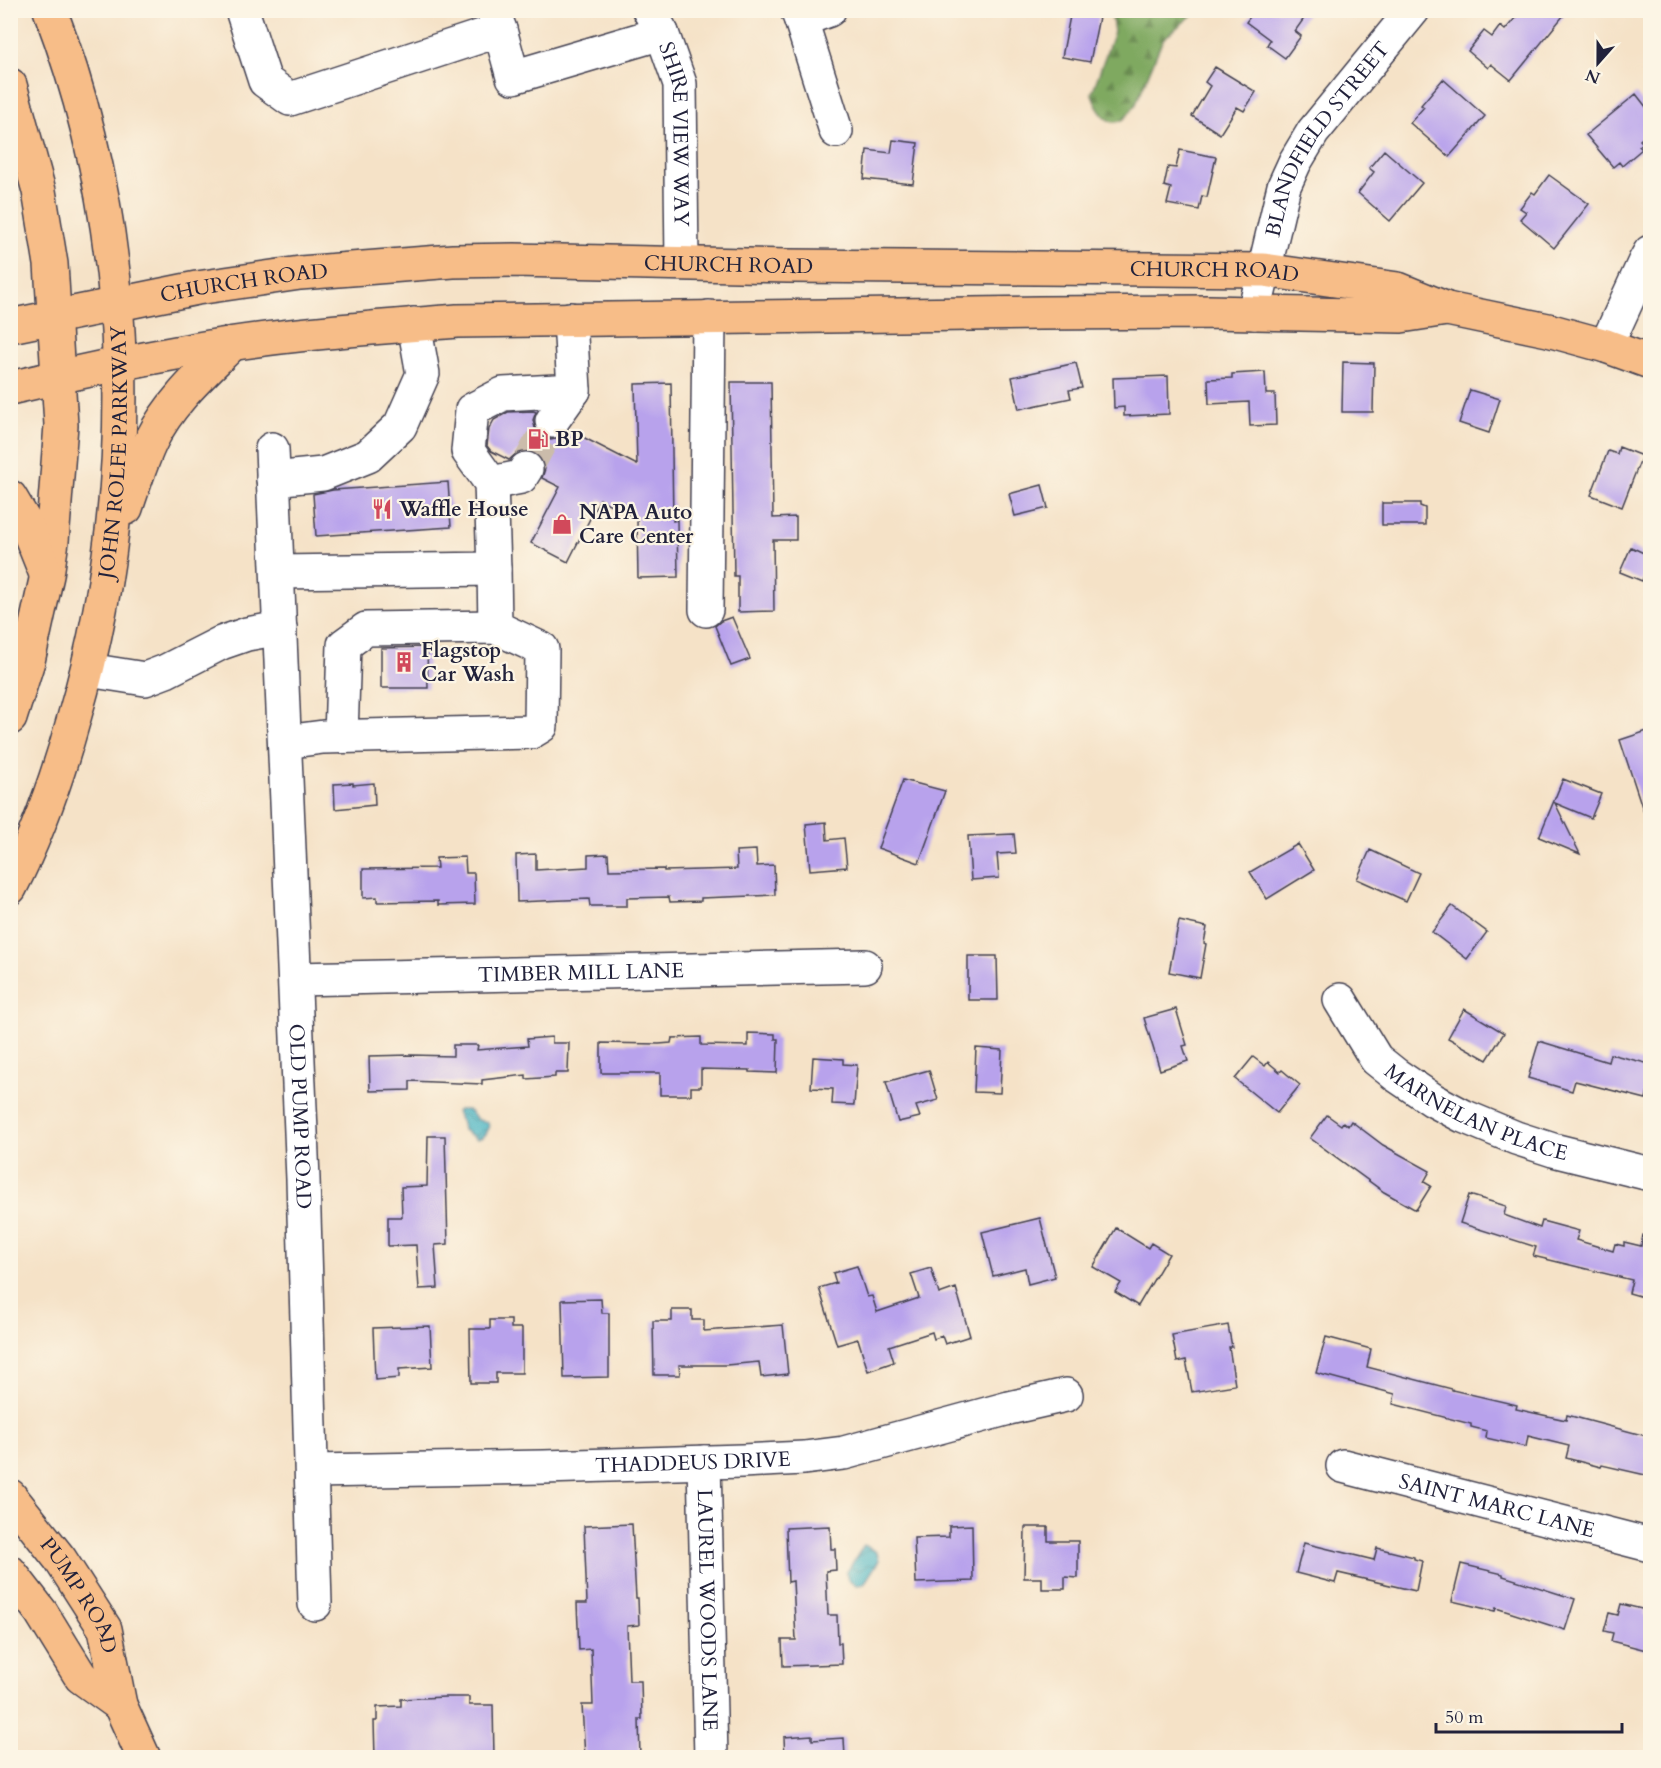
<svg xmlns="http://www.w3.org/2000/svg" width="1661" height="1768" font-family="Cardo,serif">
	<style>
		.forest { fill: url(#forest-firs); stroke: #50664e; stroke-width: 1.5 }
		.water { fill: url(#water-waves); stroke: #356c80; stroke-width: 1.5 }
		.building { fill: #b8a2ec }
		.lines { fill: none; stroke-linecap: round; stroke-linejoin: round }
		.minor-tunnel { stroke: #cbbcab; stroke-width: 33; stroke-dasharray: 33 16; stroke-linecap: butt }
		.minor-casing { stroke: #423f50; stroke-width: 36 }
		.major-casing { stroke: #423f50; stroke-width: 36 }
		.minor { stroke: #fff; stroke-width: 33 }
		.major { stroke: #f7bd88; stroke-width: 33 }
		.labels { text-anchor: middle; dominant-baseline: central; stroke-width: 4.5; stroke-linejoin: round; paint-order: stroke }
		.street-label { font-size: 21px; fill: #22223b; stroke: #fcf5e5 }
		.poi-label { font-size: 21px; font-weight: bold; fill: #22223b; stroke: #fcf5e5; text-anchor: start }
	</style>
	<defs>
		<pattern id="forest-firs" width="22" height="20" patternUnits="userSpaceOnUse" patternTransform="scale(1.5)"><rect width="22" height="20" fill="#7fa960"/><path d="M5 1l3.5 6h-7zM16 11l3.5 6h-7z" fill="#688950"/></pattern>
		<pattern id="water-waves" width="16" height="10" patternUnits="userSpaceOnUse" patternTransform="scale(1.5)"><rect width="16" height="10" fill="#48b5c4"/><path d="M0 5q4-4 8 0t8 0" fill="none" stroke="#3c93a0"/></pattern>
	</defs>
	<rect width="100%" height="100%" fill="#fcf5e5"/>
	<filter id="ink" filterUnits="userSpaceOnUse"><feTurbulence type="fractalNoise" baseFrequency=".0167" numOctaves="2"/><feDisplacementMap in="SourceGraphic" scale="12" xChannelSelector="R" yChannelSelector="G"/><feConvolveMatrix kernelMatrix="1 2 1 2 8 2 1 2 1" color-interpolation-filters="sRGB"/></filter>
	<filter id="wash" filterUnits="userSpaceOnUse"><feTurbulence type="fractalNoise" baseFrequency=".008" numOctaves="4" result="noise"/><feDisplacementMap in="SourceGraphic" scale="24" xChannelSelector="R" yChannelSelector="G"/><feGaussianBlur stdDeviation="1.35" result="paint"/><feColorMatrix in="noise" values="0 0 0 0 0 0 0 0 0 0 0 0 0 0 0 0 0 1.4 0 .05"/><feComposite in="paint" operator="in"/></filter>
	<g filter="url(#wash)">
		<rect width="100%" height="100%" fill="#f5e2c7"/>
		<path class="forest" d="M 1111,11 L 1197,11 L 1163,39 L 1135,106 L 1123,120 C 1121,121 1115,122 1113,122 C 1102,119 1094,103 1092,93 L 1114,32 Z"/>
		<path class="water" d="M 458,1110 L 468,1110 L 478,1120 L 488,1122 C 490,1130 486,1137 477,1139 L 463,1130 L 462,1123 L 456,1112 Z
			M 864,1545 L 877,1552 L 879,1560 L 864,1584 L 857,1585 L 848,1580 L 846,1573 Z"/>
		<g id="blocks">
			<path class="building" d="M 1255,10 L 1310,10 L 1295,31 L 1301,36 L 1285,58 L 1267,45 L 1270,40 L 1246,22 Z
				M 1522,10 L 1568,10 L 1511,80 L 1491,64 L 1488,68 L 1468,51 L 1484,31 L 1492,37 L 1500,26 L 1505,30 Z
				M 1071,11 L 1099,17 L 1090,62 L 1062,57 Z
				M 1215,67 L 1256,92 L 1244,111 L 1237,107 L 1220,134 L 1192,116 L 1210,86 L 1205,82 Z
				M 1443,79 L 1485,116 L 1449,157 L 1410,123 L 1424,107 L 1421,105 Z
				M 1636,94 L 1650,112 L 1650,131 L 1640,140 L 1643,143 L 1639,146 L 1642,149 L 1622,166 L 1619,162 L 1613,167 L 1586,135 Z
				M 893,140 L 918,143 L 913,184 L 864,179 L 867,150 L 891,153 Z
				M 1180,150 L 1216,157 L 1207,197 L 1202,196 L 1199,210 L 1167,204 L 1171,188 L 1164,186 L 1168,167 L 1176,168 Z
				M 1384,150 L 1422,183 L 1390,221 L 1358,193 L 1374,172 L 1369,168 Z
				M 1549,175 L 1589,204 L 1554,248 L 1520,219 L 1526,212 L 1520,208 L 1532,192 L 1535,194 Z
				M 1343,362 L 1374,363 L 1373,412 L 1342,412 Z
				M 1076,363 L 1082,388 L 1069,390 L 1071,398 L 1019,409 L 1012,377 Z
				M 1265,372 L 1266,394 L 1275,394 L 1276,425 L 1250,426 L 1249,402 L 1209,404 L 1208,379 L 1232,378 L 1232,374 Z
				M 1168,376 L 1169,414 L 1124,416 L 1124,407 L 1114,408 L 1113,378 Z
				M 731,382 L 771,382 L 773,518 L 796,517 L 796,540 L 773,540 L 774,611 L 738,612 L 738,576 L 734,576 Z
				M 671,383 L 673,521 L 677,520 L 678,577 L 638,578 L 637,519 L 600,499 L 568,562 L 531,543 L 560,487 L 542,478 L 545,469 L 543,461 L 535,453 L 526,450 L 518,452 L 509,460 L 491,451 L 487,446 L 489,429 L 494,420 L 508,412 L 533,411 L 536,412 L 533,420 L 535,428 L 542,437 L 551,440 L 559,438 L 569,430 L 637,465 L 635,384 Z
				M 1470,390 L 1500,399 L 1489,433 L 1459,423 Z
				M 1619,447 L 1642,456 L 1622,507 L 1591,495 L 1608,451 L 1617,454 Z
				M 448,482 L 451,527 L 316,536 L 313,494 L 333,490 Z
				M 1042,485 L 1048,508 L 1015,516 L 1009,494 Z
				M 1382,503 L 1420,503 L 1420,506 L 1425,508 L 1425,525 L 1382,525 Z
				M 1631,547 L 1650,556 L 1650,561 L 1642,581 L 1620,572 Z
				M 732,617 L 750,659 L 731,666 L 715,626 L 721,621 Z
				M 427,647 L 428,688 L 381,688 L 381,648 Z
				M 1650,730 L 1650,821 L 1647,822 L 1620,740 Z
				M 1563,779 L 1601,794 L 1591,818 L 1555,803 L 1580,854 L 1539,837 Z
				M 903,780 L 945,791 L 919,863 L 878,848 Z
				M 353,783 L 353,785 L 374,783 L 375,805 L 335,809 L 334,784 Z
				M 826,822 L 827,840 L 844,838 L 847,867 L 810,870 L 806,824 Z
				M 1014,834 L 1016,853 L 997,854 L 999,878 L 971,880 L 968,836 Z
				M 1298,844 L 1314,870 L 1267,899 L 1250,872 Z
				M 756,850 L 757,866 L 774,865 L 775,895 L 701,898 L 701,901 L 670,902 L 669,897 L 627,898 L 627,906 L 590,906 L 589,899 L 517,902 L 516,855 L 536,854 L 536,870 L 588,867 L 588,855 L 608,854 L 609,870 L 664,869 L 664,871 L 737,869 L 736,851 Z
				M 1370,850 L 1419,873 L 1406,901 L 1357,879 Z
				M 465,857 L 466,873 L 474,873 L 475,904 L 438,905 L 438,901 L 377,902 L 377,897 L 363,898 L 363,869 L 437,868 L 436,858 Z
				M 1452,906 L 1487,932 L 1467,959 L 1432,932 Z
				M 1179,921 L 1207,927 L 1204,943 L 1206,944 L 1200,978 L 1169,972 Z
				M 968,956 L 997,956 L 998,1000 L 968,1000 Z
				M 1176,1009 L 1187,1045 L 1183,1046 L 1188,1061 L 1160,1070 L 1144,1018 Z
				M 1464,1009 L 1504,1033 L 1487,1060 L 1448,1038 Z
				M 748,1033 L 775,1034 L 775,1039 L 778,1039 L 777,1073 L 750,1072 L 750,1070 L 701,1069 L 701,1087 L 691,1087 L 691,1095 L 660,1095 L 660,1073 L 601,1073 L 601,1043 L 659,1044 L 671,1043 L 672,1038 L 701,1037 L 701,1045 L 748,1046 Z
				M 552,1037 L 552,1043 L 569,1043 L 568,1073 L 555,1073 L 555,1077 L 526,1079 L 526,1075 L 482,1080 L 482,1084 L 410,1081 L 410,1090 L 370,1091 L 369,1056 L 411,1055 L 453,1056 L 453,1045 L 478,1045 L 477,1050 L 528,1046 L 527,1039 Z
				M 1539,1041 L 1608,1062 L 1610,1054 L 1650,1064 L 1650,1082 L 1646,1099 L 1575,1081 L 1572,1091 L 1528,1078 Z
				M 976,1048 L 1002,1050 L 1000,1093 L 974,1092 Z
				M 813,1057 L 843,1059 L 843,1064 L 857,1065 L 854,1105 L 832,1104 L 833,1089 L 811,1088 Z
				M 1253,1057 L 1265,1066 L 1268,1062 L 1280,1072 L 1282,1070 L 1300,1085 L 1277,1113 L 1235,1079 Z
				M 929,1070 L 938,1100 L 916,1106 L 920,1117 L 898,1122 L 886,1082 Z
				M 1327,1115 L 1341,1125 L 1343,1122 L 1348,1126 L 1351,1121 L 1383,1145 L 1430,1171 L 1424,1182 L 1431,1186 L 1416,1210 L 1384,1192 L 1310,1138 Z
				M 428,1136 L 445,1136 L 448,1244 L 435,1245 L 438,1288 L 419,1289 L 416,1245 L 388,1246 L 388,1217 L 402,1217 L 401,1187 L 427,1186 Z
				M 1469,1195 L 1506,1206 L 1504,1215 L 1540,1228 L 1542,1221 L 1579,1231 L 1576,1240 L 1613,1251 L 1615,1244 L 1624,1246 L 1624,1242 L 1641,1246 L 1643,1235 L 1650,1236 L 1650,1299 L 1629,1293 L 1632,1280 L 1533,1256 L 1536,1247 L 1460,1223 Z
				M 1040,1218 L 1055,1277 L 1028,1284 L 1025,1268 L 993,1276 L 982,1232 Z
				M 1116,1228 L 1148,1248 L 1151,1243 L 1169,1254 L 1138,1306 L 1115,1292 L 1121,1283 L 1093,1267 Z
				M 857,1266 L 867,1297 L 872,1296 L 877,1312 L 919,1298 L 911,1274 L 931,1268 L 939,1294 L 956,1288 L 970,1336 L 945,1344 L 942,1336 L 934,1339 L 932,1332 L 889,1346 L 894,1362 L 868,1371 L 858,1339 L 837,1345 L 819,1288 L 836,1283 L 833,1273 Z
				M 601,1299 L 602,1313 L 609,1313 L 609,1377 L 564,1378 L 562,1300 Z
				M 672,1310 L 692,1310 L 692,1320 L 704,1320 L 704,1331 L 783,1325 L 788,1374 L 761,1377 L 759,1362 L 726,1365 L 679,1365 L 680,1375 L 654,1375 L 653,1321 L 672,1321 Z
				M 490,1320 L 511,1320 L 511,1328 L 522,1328 L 522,1373 L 496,1373 L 496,1383 L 471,1383 L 470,1329 L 490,1329 Z
				M 1228,1325 L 1232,1347 L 1229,1347 L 1235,1385 L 1192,1392 L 1186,1360 L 1177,1362 L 1172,1335 Z
				M 430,1326 L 432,1367 L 399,1369 L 399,1378 L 375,1380 L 373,1328 Z
				M 1326,1337 L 1371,1349 L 1367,1367 L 1452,1389 L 1452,1390 L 1517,1405 L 1516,1409 L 1566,1420 L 1567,1415 L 1650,1437 L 1650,1476 L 1602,1465 L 1601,1467 L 1566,1458 L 1569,1446 L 1528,1436 L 1526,1447 L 1486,1438 L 1487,1431 L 1471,1427 L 1471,1424 L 1393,1404 L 1395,1394 L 1316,1373 Z
				M 632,1524 L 636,1598 L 638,1598 L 639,1625 L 627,1626 L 629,1681 L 641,1681 L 642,1719 L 639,1719 L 640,1758 L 585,1758 L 582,1705 L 593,1705 L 591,1649 L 579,1650 L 577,1603 L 587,1603 L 584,1526 Z
				M 972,1525 L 973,1581 L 916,1583 L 914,1538 L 949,1537 L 949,1526 Z
				M 830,1526 L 831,1549 L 835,1549 L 836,1570 L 826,1571 L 828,1615 L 837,1615 L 838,1643 L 841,1643 L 842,1664 L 783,1666 L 782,1640 L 796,1640 L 793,1581 L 788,1582 L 786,1528 Z
				M 1025,1527 L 1048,1527 L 1048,1541 L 1078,1541 L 1078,1578 L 1065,1577 L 1065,1589 L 1042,1589 L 1042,1578 L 1024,1578 Z
				M 1304,1543 L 1374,1560 L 1377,1548 L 1414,1557 L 1414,1559 L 1422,1561 L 1416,1591 L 1338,1573 L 1335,1583 L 1296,1573 Z
				M 1461,1564 L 1503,1574 L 1503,1576 L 1575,1599 L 1565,1630 L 1496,1608 L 1495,1611 L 1452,1601 Z
				M 1621,1604 L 1646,1610 L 1645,1616 L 1650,1617 L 1650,1651 L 1611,1641 L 1613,1633 L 1604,1631 L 1609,1613 L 1618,1615 Z
				M 445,1697 L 469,1697 L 469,1705 L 493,1705 L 494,1758 L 375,1758 L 374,1721 L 377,1721 L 377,1707 L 401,1706 L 401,1699 Z
				M 812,1735 L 812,1740 L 844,1738 L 845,1758 L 785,1758 L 784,1737 Z"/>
		</g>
	</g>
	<g filter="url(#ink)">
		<use href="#blocks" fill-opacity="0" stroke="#423f50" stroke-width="1.5"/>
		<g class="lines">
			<path class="minor-tunnel" d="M 526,469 L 552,421"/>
			<g class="minor-casing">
				<g id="minor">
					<path d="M 242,10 L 265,81 L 290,99 L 500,30 L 493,10"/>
					<path id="s1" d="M 649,10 L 662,33 L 680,84 L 682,263"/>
					<path d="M 797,10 L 801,20 L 829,10"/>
					<path d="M 801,20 L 836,131"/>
					<path d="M 500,30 L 513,77 L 662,33"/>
					<path id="s2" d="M 1254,313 L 1284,186 L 1295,162 L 1313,132 L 1413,10"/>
					<path d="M 1606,346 L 1645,261 L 1650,252"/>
					<path d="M 552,421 L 574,390"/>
					<path id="s3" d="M 272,449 L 303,1179 L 315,1604"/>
					<path d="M 273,479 L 323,474 L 368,456 L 400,426 L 423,374 L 414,324"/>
					<path d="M 491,483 L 521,477 L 526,469"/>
					<path d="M 494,569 L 495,627"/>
					<path d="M 278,572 L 494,569 L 491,483 L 468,451 L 472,410 L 503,394 L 574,390 L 570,319"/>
					<path d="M 706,610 L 709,317"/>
					<path d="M 88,670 L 145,679 L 166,671 L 221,643 L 247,634 L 280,628"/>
					<path d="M 285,742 L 323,737 L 531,732 L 541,726 L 542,649 L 495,627 L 366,629 L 344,645 L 341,736"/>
					<path id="s4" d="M 296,979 L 865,966"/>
					<path id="s5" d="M 1340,1000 L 1376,1059 L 1396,1075 L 1433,1100 L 1463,1116 L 1516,1138 L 1553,1150 L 1650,1174"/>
					<path id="s6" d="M 704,1462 L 711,1758"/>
					<path id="s7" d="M 1343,1466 L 1650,1545"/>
					<path id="s8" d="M 312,1471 L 544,1467 L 742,1461 L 804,1458 L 844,1453 L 1009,1408 L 1066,1395"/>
				</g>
			</g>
			<g class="major-casing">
				<g id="major">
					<path d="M 10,85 L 39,191 L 51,264 L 61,425 L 52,541 L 47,575 L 28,661 L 10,718"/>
					<path id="s9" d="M 10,326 L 197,288 L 300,273 L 453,261 L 514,260 L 788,266 L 1264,270 L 1398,289 L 1447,309 L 1548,330 L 1606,346 L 1650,362"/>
					<path d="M 10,388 C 73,373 135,360 198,349 C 284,334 371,328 457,321 L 1039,313 L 1209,312 L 1401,316 L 1447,309"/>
					<path d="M 10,497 L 26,524 L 46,574"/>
					<path d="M 126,508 C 134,485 141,461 152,439 C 170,402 203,373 232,344"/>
					<path id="s10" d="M 10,888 C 38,834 58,776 74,718 C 141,488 136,236 50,10"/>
					<path id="s11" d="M 10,1496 L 60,1559 L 105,1629 L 120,1705 L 144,1758"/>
					<path d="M 10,1572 L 41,1612 L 81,1677 L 120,1705"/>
				</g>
			</g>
			<use href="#minor" class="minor"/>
			<use href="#major" class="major"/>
		</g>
	</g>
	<defs>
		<g id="fuel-bare" transform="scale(1.62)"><path d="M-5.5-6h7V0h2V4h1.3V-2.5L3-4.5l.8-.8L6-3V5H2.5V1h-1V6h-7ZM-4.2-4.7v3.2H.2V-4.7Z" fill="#d1495b" stroke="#fcf5e5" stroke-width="2.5" paint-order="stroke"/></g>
		<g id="restaurant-bare" transform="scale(1.62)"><path d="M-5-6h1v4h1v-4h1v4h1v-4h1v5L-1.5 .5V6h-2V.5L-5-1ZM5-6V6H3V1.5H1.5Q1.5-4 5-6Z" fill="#d1495b" stroke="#fcf5e5" stroke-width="2.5" paint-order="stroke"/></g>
		<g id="shop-bare" transform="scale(1.62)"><path d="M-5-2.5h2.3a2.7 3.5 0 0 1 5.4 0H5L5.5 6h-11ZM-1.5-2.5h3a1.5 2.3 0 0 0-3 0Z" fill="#d1495b" stroke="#fcf5e5" stroke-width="2.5" paint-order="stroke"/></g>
		<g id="building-bare" transform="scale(1.62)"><path d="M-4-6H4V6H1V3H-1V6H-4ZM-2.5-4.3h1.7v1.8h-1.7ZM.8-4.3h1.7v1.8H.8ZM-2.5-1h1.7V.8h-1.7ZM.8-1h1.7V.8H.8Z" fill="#d1495b" stroke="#fcf5e5" stroke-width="2.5" paint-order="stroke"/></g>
	</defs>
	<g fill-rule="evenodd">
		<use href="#fuel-bare" x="538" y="439"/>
		<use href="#restaurant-bare" x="382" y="509"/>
		<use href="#shop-bare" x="562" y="524"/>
		<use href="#building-bare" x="404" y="662"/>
	</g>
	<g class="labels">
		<g class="street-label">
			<text stroke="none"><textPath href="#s1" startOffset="130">SHIRE VIEW WAY</textPath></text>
			<text stroke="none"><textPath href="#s2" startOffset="192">BLANDFIELD STREET</textPath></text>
			<text stroke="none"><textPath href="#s9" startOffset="724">CHURCH ROAD</textPath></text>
			<text stroke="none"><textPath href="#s9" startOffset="1210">CHURCH ROAD</textPath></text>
			<text stroke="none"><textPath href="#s9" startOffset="238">CHURCH ROAD</textPath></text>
			<text stroke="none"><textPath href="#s10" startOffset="452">JOHN ROLFE PARKWAY</textPath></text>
			<text stroke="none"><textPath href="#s4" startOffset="285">TIMBER MILL LANE</textPath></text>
			<text stroke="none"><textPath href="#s5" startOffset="184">MARNELAN PLACE</textPath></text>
			<text stroke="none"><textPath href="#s3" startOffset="668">OLD PUMP ROAD</textPath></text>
			<text stroke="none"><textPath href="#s8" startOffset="381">THADDEUS DRIVE</textPath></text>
			<text stroke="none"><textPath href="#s7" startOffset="159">SAINT MARC LANE</textPath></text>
			<text stroke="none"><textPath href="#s11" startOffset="122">PUMP ROAD</textPath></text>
			<text stroke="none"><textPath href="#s6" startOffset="148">LAUREL WOODS LANE</textPath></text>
		</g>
		<g class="poi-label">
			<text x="555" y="439">BP</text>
			<text x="399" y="509">Waffle House</text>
			<text x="579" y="512">NAPA Auto<tspan x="579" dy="24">Care Center</tspan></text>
			<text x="421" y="650">Flagstop<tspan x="421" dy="24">Car Wash</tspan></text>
		</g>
	</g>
	<rect width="1661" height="1768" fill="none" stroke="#fcf5e5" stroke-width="36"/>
	<g transform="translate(1598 63) rotate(201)" stroke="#fcf5e5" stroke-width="4.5" paint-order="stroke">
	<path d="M0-4.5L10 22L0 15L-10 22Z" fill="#22223b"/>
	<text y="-9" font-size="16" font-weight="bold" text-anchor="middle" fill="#22223b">N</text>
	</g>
	<path d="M1436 1723v9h186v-9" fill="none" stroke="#22223b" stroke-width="3"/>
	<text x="1445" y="1723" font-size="18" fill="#22223b" stroke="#fcf5e5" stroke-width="4.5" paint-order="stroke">50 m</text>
</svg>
